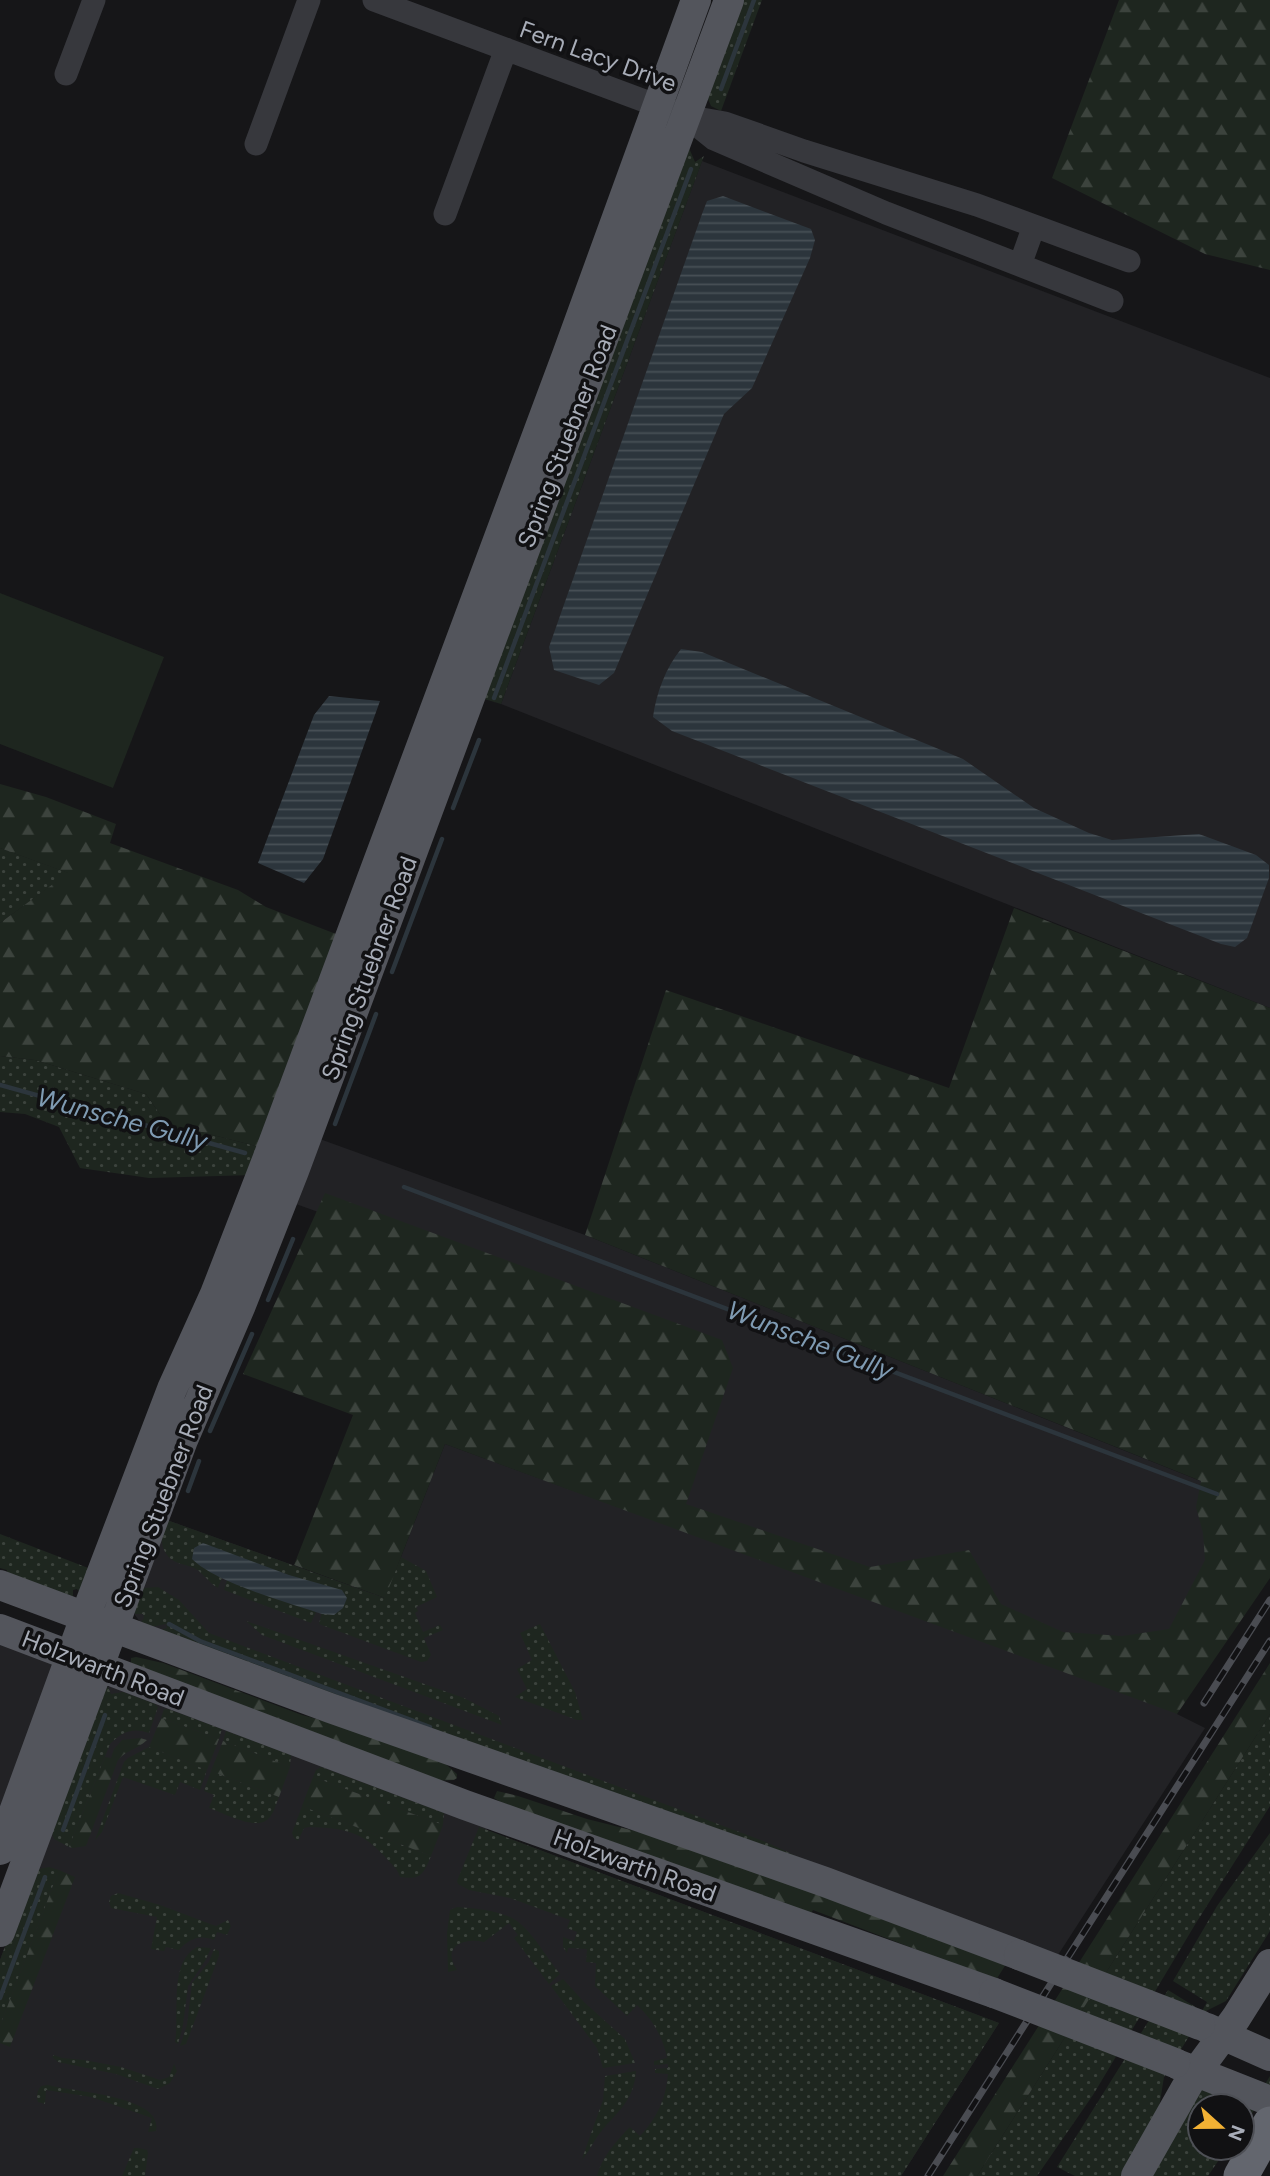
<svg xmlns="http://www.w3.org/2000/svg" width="1270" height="2176" font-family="Figtree,sans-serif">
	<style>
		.built { fill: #222225 }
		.grass { fill: url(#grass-dots) }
		.forest { fill: url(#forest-firs) }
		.green { fill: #1e261f }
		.water { fill: url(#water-rules) }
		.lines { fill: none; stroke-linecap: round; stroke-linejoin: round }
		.stream { stroke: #2c353c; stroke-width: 4.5 }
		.minor { stroke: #37383d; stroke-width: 23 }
		.major { stroke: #53555c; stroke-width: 30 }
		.highway { stroke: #63666e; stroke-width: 35 }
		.rail-casing { stroke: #4a4c52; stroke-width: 7 }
		.rail { stroke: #111113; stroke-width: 4.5; stroke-dasharray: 13; stroke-linecap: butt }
		.major-bridge { stroke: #53555c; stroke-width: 30 }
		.labels { text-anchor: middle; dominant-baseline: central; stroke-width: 7; stroke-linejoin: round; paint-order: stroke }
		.street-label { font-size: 24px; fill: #a8adb8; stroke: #111113 }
		.water-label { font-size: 26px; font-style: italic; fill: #7f9bb3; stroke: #111113 }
	</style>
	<defs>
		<pattern id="grass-dots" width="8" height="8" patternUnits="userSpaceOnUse" patternTransform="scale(1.75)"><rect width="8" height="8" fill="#1e261f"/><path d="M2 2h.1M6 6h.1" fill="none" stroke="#3c433d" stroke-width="1.8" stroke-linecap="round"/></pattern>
		<pattern id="forest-firs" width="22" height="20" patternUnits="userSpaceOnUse" patternTransform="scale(1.75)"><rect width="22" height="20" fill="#1e261f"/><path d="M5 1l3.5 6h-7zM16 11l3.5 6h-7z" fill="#3c433d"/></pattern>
		<pattern id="water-rules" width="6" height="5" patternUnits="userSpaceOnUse" patternTransform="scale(1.75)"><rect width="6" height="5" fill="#2c353c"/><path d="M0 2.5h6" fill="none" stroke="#485056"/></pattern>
	</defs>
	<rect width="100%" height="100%" fill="#161618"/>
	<path class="built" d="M 702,161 L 1270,378 L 1270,1008 L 501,704 Z
		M 317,1138 L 585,1235 L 1238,1496 L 1177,1714 L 1205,1728 L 1056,1958 L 142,1625 L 135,1615 L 134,1602 L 164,1519 L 385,1598 L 445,1444 L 665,1524 L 720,1355 L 293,1203 Z
		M 0,1637 L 52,1663 L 54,1673 L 0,1828 Z
		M 117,1684 L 490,1822 L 487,1830 L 492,1832 L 999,2023 L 901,2176 L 0,2176 L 0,1960 L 101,1693 L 108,1687 Z"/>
	<path class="grass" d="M 739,0 L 762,0 L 721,111 L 711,106 L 705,92 Z
		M 689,148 L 695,162 L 704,156 L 501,704 L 481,698 Z
		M 0,848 L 69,873 L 0,923 Z
		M 0,1056 L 35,1060 L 146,1094 L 166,1123 L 264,1148 L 254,1175 L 149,1178 L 80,1168 L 59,1127 L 25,1114 L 0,1112 Z
		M 164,1519 L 384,1598 L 401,1557 L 426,1571 L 437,1597 L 416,1607 L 418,1611 L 415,1613 L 423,1632 L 440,1625 L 443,1630 L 424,1638 L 431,1655 L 427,1661 L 421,1662 L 319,1624 L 322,1611 L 317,1610 L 311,1623 L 224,1590 L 228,1577 L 223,1575 L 218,1588 C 209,1583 204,1574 196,1569 C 189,1565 181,1565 174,1561 C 160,1554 159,1532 164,1519 Z
		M 0,1534 L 96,1571 L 81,1595 L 77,1589 L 73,1590 L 73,1598 L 7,1576 L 7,1570 L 0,1568 Z
		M 158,1587 L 179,1600 L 209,1633 L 766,1842 L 837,1875 L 154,1632 L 167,1628 L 166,1624 L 146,1628 L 141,1623 L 144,1617 L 143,1614 L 135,1614 L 134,1602 L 144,1588 Z
		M 246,1621 L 464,1698 L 499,1716 L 502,1725 L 262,1635 Z
		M 540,1624 L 575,1692 L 583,1720 L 577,1720 L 515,1697 L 527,1689 L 517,1669 L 532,1660 L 520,1633 Z
		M 108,1687 L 111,1694 L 123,1692 L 155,1704 L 158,1707 L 149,1733 C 132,1727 122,1732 110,1744 L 69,1847 L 54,1839 L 51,1831 L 101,1693 Z
		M 164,1709 L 168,1709 L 222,1729 L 219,1739 L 161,1718 Z
		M 1270,1714 L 1270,1806 L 1196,1923 L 1093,2095 L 1037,2176 L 977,2176 Z
		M 226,1731 L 291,1755 L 290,1767 L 223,1741 Z
		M 149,1747 L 207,1770 L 200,1790 L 180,1782 L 175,1795 L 123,1777 L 102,1832 L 95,1840 L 124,1762 L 128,1758 Z
		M 321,1767 L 444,1813 L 443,1825 L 313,1777 L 316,1770 Z
		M 211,1771 L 279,1797 C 276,1804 274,1813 269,1818 C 257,1832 224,1813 209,1808 L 214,1795 L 204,1791 Z
		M 302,1806 L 431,1856 C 423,1875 421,1880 400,1877 C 398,1869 392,1865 387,1859 C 362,1831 345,1828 309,1827 L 304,1828 L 298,1841 L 294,1838 L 292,1833 Z
		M 479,1827 L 487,1830 L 999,2023 L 901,2176 L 597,2176 C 602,2157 616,2141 630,2127 L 640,2136 C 657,2118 666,2099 668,2074 L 655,2073 L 655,2069 L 668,2068 L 668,2064 L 654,2065 L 654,2061 L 667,2058 C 663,2037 653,2020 637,2005 L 627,2016 L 595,1986 L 596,1963 L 586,1962 L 587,1949 L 568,1948 L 567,1953 L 563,1947 L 563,1937 L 574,1941 L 577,1932 L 567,1928 L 570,1920 L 510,1898 L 469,1890 L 458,1884 L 457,1881 Z
		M 1270,1833 L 1270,1931 L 1226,2001 L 1204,2012 L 1164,2077 L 1159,2108 L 1123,2176 L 1075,2176 L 1057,2167 L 1168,1990 L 1202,2011 L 1207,2002 L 1173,1981 L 1217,1906 Z
		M 49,1867 L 59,1870 L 0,2026 L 0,1960 L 29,1881 L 39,1869 Z
		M 118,1893 L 160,1905 L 213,1925 L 216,1926 L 228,1920 L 231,1926 L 227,1935 L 217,1932 L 214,1940 C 201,1934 188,1939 179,1950 L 166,1947 L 164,1951 L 151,1949 L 157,1917 L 111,1908 L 109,1902 L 111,1896 Z
		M 457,1907 C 475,1908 503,1911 517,1921 C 534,1934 547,1958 560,1974 L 549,1984 L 514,1938 L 518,1935 L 509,1923 L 484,1942 C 463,1937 441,1947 457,1970 L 448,1972 L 447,1933 L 450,1910 Z
		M 197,1947 L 211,1948 L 205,1961 L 188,1986 L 183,2025 L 178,2044 L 175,2042 C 180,2015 168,1962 197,1947 Z
		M 214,1949 L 219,1951 L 219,1956 L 186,2044 L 180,2046 L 187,2025 L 192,1983 L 209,1962 Z
		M 563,1979 L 584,2002 L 625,2039 L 635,2063 L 603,2068 L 597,2048 L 551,1986 Z
		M 54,2055 L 62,2058 L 84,2060 L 121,2067 L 160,2080 L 169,2077 L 174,2064 L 177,2071 L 170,2083 L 158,2089 L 116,2074 L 58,2062 L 52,2057 Z
		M 636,2071 C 634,2104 614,2113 597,2137 C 592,2144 588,2154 582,2159 L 603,2100 L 605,2076 Z
		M 1270,2076 L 1270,2087 L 1242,2128 L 1242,2106 L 1200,2106 L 1200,2148 L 1227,2148 L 1208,2176 L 1150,2176 L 1201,2090 L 1208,2088 L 1251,2107 Z
		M 48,2085 C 71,2092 164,2095 156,2131 L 148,2132 L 152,2118 L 91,2097 L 46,2090 L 45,2104 L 38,2102 C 36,2095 37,2092 41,2086 Z
		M 134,2148 L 139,2148 L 147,2150 L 148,2153 L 145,2176 L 122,2176 Z"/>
	<path class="forest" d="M 1119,0 L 1270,0 L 1270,270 L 1205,254 L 1052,178 Z
		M 0,784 L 46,797 L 116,824 L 110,843 L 238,890 L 266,907 L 336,934 L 264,1148 L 166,1123 L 146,1094 L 35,1060 L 0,1056 L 0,923 L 68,873 L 0,848 Z
		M 1014,908 L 1270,1008 L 1270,1578 L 1177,1714 L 445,1444 L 385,1598 L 294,1565 L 353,1415 L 243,1374 L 325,1193 L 722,1340 L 733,1368 L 686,1504 L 870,1567 L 969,1550 L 1001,1604 L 1063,1632 L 1122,1636 L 1169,1629 L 1205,1560 L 1203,1533 L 1196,1507 L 1201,1481 L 585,1235 L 666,990 L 949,1088 Z
		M 136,1657 L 163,1663 L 302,1715 L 362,1731 L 442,1761 L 457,1774 L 457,1778 L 454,1780 L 436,1781 L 131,1663 L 131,1658 Z
		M 1270,1663 L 1270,1714 L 977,2176 L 943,2176 Z
		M 161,1718 L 219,1739 L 207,1770 L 149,1747 Z
		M 140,1738 L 147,1740 C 138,1749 126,1750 118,1760 L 86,1846 L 73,1848 L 69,1847 L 105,1757 L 111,1758 L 114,1749 L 122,1740 Z
		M 223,1741 L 290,1767 L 279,1797 L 211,1771 Z
		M 313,1777 L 443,1825 L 431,1856 L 302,1806 Z
		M 497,1791 L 518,1796 L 587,1819 L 671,1840 L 1008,1961 L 996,1980 L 813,1910 L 811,1913 L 504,1804 L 494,1798 Z
		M 59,1870 L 75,1877 L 10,2047 L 0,2043 L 0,2026 Z"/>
	<path class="green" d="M 0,593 L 164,657 L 113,788 L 0,744 Z"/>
	<path class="water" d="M 723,196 L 811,229 L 815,240 L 810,258 L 752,388 L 724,414 L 614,673 L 599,685 L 554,670 L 549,647 L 702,214 L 707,201 Z
		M 681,649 L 702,652 L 963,759 L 1034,808 L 1089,833 L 1112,840 L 1199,834 L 1256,855 L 1269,865 L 1269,878 L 1247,938 L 1235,947 L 1221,944 L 672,731 L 653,717 C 656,694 666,667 681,649 Z
		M 329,696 L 380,701 L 323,859 L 304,883 L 258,863 L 314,715 Z
		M 203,1543 L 289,1575 L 342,1590 L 347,1598 L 343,1608 L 334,1615 L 322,1614 C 287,1602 216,1583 192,1559 L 194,1548 Z"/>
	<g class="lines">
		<path class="stream" d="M 721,89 L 754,0
			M 494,698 L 691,169
			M 453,808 L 479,740
			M 392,972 L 442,839
			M 0,1085 L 245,1153
			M 335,1124 L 376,1014
			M 404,1187 L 1217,1494
			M 268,1300 L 293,1239
			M 210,1431 L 252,1334
			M 188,1491 L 199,1461
			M 169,1624 L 200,1641 L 430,1727
			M 63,1830 L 105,1715
			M 0,1998 L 45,1877"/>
		<path class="minor" d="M 374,0 L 685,116 L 725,123 L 804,151 L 977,205 L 1129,261
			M 66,74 L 94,0
			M 688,118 L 714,139 L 886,213 L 1112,301
			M 256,144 L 309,0
			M 445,214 L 506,49
			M 1020,265 L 1034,226"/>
		<path class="major" d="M 0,1585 L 330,1708 L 825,1882 L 1019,1955
			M 0,1629 L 465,1805 L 994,1993
			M 0,1850 L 91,1601 L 172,1389 L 215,1294 L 267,1160 L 567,355 L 696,0
			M 0,1932 L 183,1440 L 241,1305 L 294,1171 L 729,0
			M 1207,2028 L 1270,2056
			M 1179,2065 L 1270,2101
			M 1136,2176 L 1191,2079 L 1236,2018 L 1270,1964"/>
		<path class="highway" d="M 1241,2176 L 1270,2124"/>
		<g class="rail-casing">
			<path id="rail" d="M 1204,1703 L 1270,1600
				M 928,2176 L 1270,1641"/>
		</g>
		<use href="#rail" class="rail"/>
		<path class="major-bridge" d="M 1019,1955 L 1200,2025
			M 994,1993 L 1175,2063"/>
	</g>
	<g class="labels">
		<g class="street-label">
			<text transform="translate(598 56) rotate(20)">Fern Lacy Drive</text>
			<text transform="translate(567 436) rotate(-69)">Spring Stuebner Road</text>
			<text transform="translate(369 968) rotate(-70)">Spring Stuebner Road</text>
			<text transform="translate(163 1496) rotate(-69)">Spring Stuebner Road</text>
			<text transform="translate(103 1668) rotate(21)">Holzwarth Road</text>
			<text transform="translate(635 1865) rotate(20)">Holzwarth Road</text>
		</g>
		<g class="water-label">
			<text transform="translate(122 1119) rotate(15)">Wunsche Gully</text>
			<text transform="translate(810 1340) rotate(21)">Wunsche Gully</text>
		</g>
	</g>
	<g transform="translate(1221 2127) rotate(111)"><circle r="33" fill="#111113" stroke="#4d4f55" stroke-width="2"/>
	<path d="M0-5L12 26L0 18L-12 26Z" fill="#f2b134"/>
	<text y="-10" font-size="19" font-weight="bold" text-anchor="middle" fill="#a8adb8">N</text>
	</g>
</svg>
